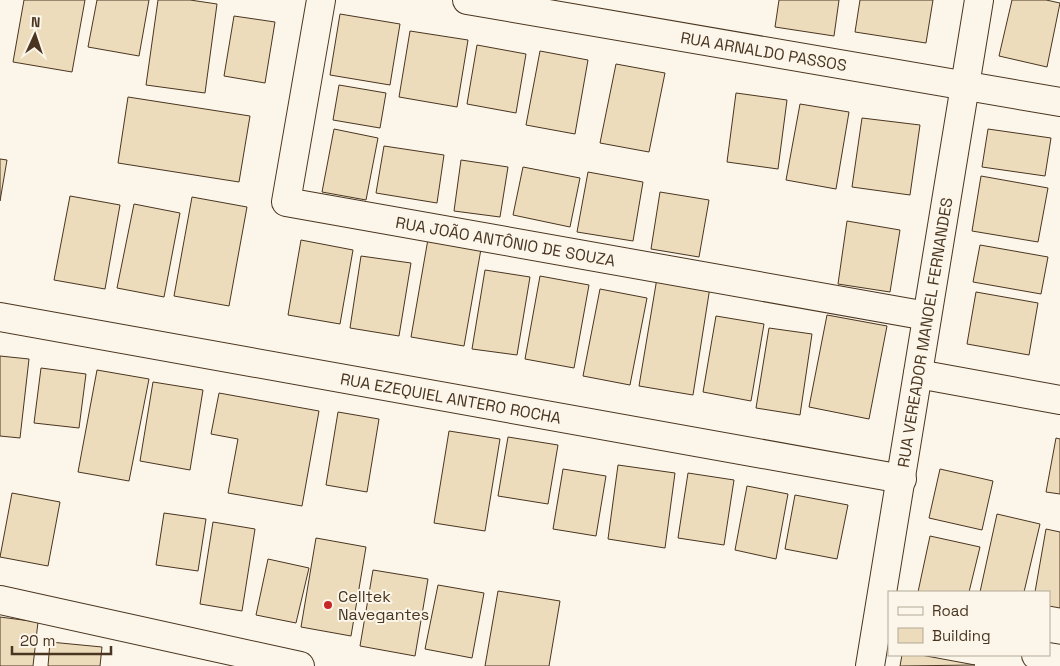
<svg xmlns="http://www.w3.org/2000/svg" width="1060" height="666" font-family="'Space Grotesk',sans-serif">
	<style>
		.building { fill: #ecdcbc; stroke: #4a3520 }
		.lines { fill: none; stroke-linecap: round; stroke-linejoin: round }
		.minor-casing { stroke: #4a3520; stroke-width: 30 }
		.minor { stroke: #fbf6e9; stroke-width: 28 }
		.poi-dot { fill: #c62828; stroke: #fbf6e9; stroke-width: 2 }
		.labels { text-anchor: middle; dominant-baseline: central; stroke-width: 4; stroke-linejoin: round; paint-order: stroke }
		.street-label { font-size: 16px; fill: #4a3520; stroke: #fbf6e9 }
		.poi-label { font-size: 16px; fill: #4a3520; stroke: #fbf6e9; text-anchor: start }
	</style>
	<rect width="100%" height="100%" fill="#fbf6e9"/>
	<path class="building" d="M 24,0 L 85,0 L 72,72 L 13,62 Z
		M 97,0 L 149,0 L 139,56 L 88,47 Z
		M 158,0 L 190,0 L 217,4 L 205,93 L 146,85 Z
		M 779,0 L 839,0 L 834,36 L 775,27 Z
		M 860,0 L 933,0 L 926,43 L 855,32 Z
		M 1012,0 L 1046,0 L 1060,3 L 1047,67 L 999,56 Z
		M 340,14 L 400,24 L 390,85 L 330,75 Z
		M 234,16 L 275,22 L 265,83 L 224,76 Z
		M 410,31 L 468,40 L 457,107 L 399,97 Z
		M 477,45 L 526,54 L 516,113 L 467,104 Z
		M 540,51 L 588,60 L 575,134 L 526,125 Z
		M 616,64 L 665,73 L 649,152 L 600,143 Z
		M 339,85 L 386,93 L 380,128 L 333,120 Z
		M 736,93 L 787,100 L 778,169 L 727,162 Z
		M 128,97 L 250,116 L 239,182 L 118,163 Z
		M 800,104 L 849,112 L 836,189 L 786,180 Z
		M 862,118 L 920,125 L 910,195 L 852,187 Z
		M 334,129 L 378,138 L 366,200 L 322,192 Z
		M 988,129 L 1051,138 L 1045,176 L 982,167 Z
		M 384,146 L 444,155 L 437,203 L 376,193 Z
		M 0,159 L 7,160 L 0,201 Z
		M 461,160 L 508,167 L 500,217 L 454,211 Z
		M 523,167 L 580,178 L 570,227 L 513,215 Z
		M 588,172 L 643,182 L 633,241 L 577,232 Z
		M 981,176 L 1048,188 L 1038,242 L 972,231 Z
		M 660,192 L 709,200 L 699,257 L 651,249 Z
		M 70,196 L 120,205 L 105,289 L 54,280 Z
		M 192,197 L 247,207 L 229,306 L 174,296 Z
		M 134,204 L 180,213 L 164,297 L 117,288 Z
		M 847,221 L 900,230 L 890,292 L 838,284 Z
		M 428,239 L 481,249 L 464,346 L 411,337 Z
		M 301,240 L 353,250 L 340,324 L 288,315 Z
		M 980,245 L 1048,257 L 1041,294 L 973,282 Z
		M 361,256 L 411,263 L 399,336 L 350,328 Z
		M 485,270 L 530,277 L 517,355 L 472,349 Z
		M 540,276 L 589,285 L 574,368 L 525,359 Z
		M 657,278 L 710,287 L 693,395 L 639,386 Z
		M 600,289 L 647,298 L 630,385 L 583,376 Z
		M 976,292 L 1038,303 L 1029,355 L 967,344 Z
		M 827,315 L 887,326 L 869,419 L 809,407 Z
		M 716,316 L 764,324 L 751,401 L 703,392 Z
		M 769,328 L 812,334 L 800,415 L 756,408 Z
		M 0,356 L 29,359 L 20,438 L 0,436 Z
		M 41,368 L 86,374 L 79,428 L 34,423 Z
		M 97,370 L 149,379 L 129,481 L 78,472 Z
		M 153,382 L 203,390 L 190,470 L 140,461 Z
		M 219,393 L 319,411 L 302,506 L 228,493 L 238,439 L 211,434 Z
		M 338,412 L 379,419 L 367,492 L 326,485 Z
		M 449,431 L 500,439 L 485,531 L 434,523 Z
		M 508,437 L 558,445 L 548,504 L 498,496 Z
		M 1056,438 L 1060,439 L 1060,494 L 1046,492 Z
		M 618,465 L 675,473 L 665,548 L 608,539 Z
		M 563,469 L 606,476 L 596,536 L 553,529 Z
		M 940,469 L 993,481 L 982,530 L 929,518 Z
		M 688,473 L 734,480 L 724,545 L 678,538 Z
		M 747,486 L 788,494 L 776,559 L 735,550 Z
		M 12,493 L 60,502 L 48,566 L 0,557 Z
		M 795,495 L 848,505 L 837,559 L 785,549 Z
		M 164,513 L 206,519 L 198,571 L 156,565 Z
		M 997,514 L 1040,524 L 1024,592 L 980,592 Z
		M 213,522 L 255,529 L 242,611 L 200,604 Z
		M 1046,529 L 1060,532 L 1060,608 L 1049,606 L 1049,592 L 1035,592 Z
		M 930,536 L 980,547 L 969,592 L 918,592 Z
		M 316,538 L 366,547 L 351,636 L 301,627 Z
		M 268,559 L 309,568 L 296,623 L 256,615 Z
		M 373,570 L 428,579 L 415,656 L 360,646 Z
		M 438,585 L 484,593 L 472,658 L 425,649 Z
		M 498,591 L 560,601 L 549,666 L 485,666 Z
		M 0,617 L 38,622 L 33,666 L 0,666 Z
		M 50,642 L 102,647 L 100,666 L 48,666 Z
		M 902,655 L 921,655 L 975,665 L 900,666 Z"/>
	<g class="lines">
		<g class="minor-casing">
			<g id="minor">
				<path id="s1" d="M 321,0 L 286,202 L 927,316"/>
				<path id="s2" d="M 467,0 L 1060,102"/>
				<path id="s3" d="M 0,317 L 902,479"/>
				<path d="M 918,374 L 1060,400"/>
				<path d="M 0,600 L 300,666"/>
				<path d="M 1036,655 L 1060,659"/>
				<path id="s4" d="M 870,666 L 979,0"/>
			</g>
		</g>
		<use href="#minor" class="minor"/>
	</g>
	<circle class="poi-dot" cx="328" cy="605" r="5"/>
	<g class="labels">
		<g class="street-label">
			<text stroke="none"><textPath href="#s2" startOffset="301">RUA ARNALDO PASSOS</textPath></text>
			<text stroke="none"><textPath href="#s1" startOffset="428">RUA JOÃO ANTÔNIO DE SOUZA</textPath></text>
			<text stroke="none"><textPath href="#s4" startOffset="338">RUA VEREADOR MANOEL FERNANDES</textPath></text>
			<text stroke="none"><textPath href="#s3" startOffset="458">RUA EZEQUIEL ANTERO ROCHA</textPath></text>
		</g>
		<g class="poi-label">
			<text x="338" y="596">Celltek<tspan x="338" dy="18">Navegantes</tspan></text>
		</g>
	</g>
	<rect x="888" y="591" width="162" height="65" fill="#fbf6e9" stroke="#b4a999"/>
	<rect x="898" y="607" width="25" height="8" fill="#fbf6e9" stroke="#b4a999"/>
	<text x="932" y="616" font-size="15" fill="#4a3520">Road</text>
	<rect x="898" y="628" width="25" height="15" fill="#ecdcbc" stroke="#b4a999"/>
	<text x="932" y="641" font-size="15" fill="#4a3520">Building</text>
	<g transform="translate(35 35) rotate(3)" stroke="#fbf6e9" stroke-width="4" paint-order="stroke">
	<path d="M0-4L9 19L0 12L-9 19Z" fill="#4a3520"/>
	<text y="-8" font-size="14" font-weight="bold" text-anchor="middle" fill="#4a3520">N</text>
	</g>
	<path d="M12 646v8h99v-8" fill="none" stroke="#4a3520" stroke-width="2.5"/>
	<text x="20" y="646" font-size="15" fill="#4a3520" stroke="#fbf6e9" stroke-width="4" paint-order="stroke">20 m</text>
</svg>
